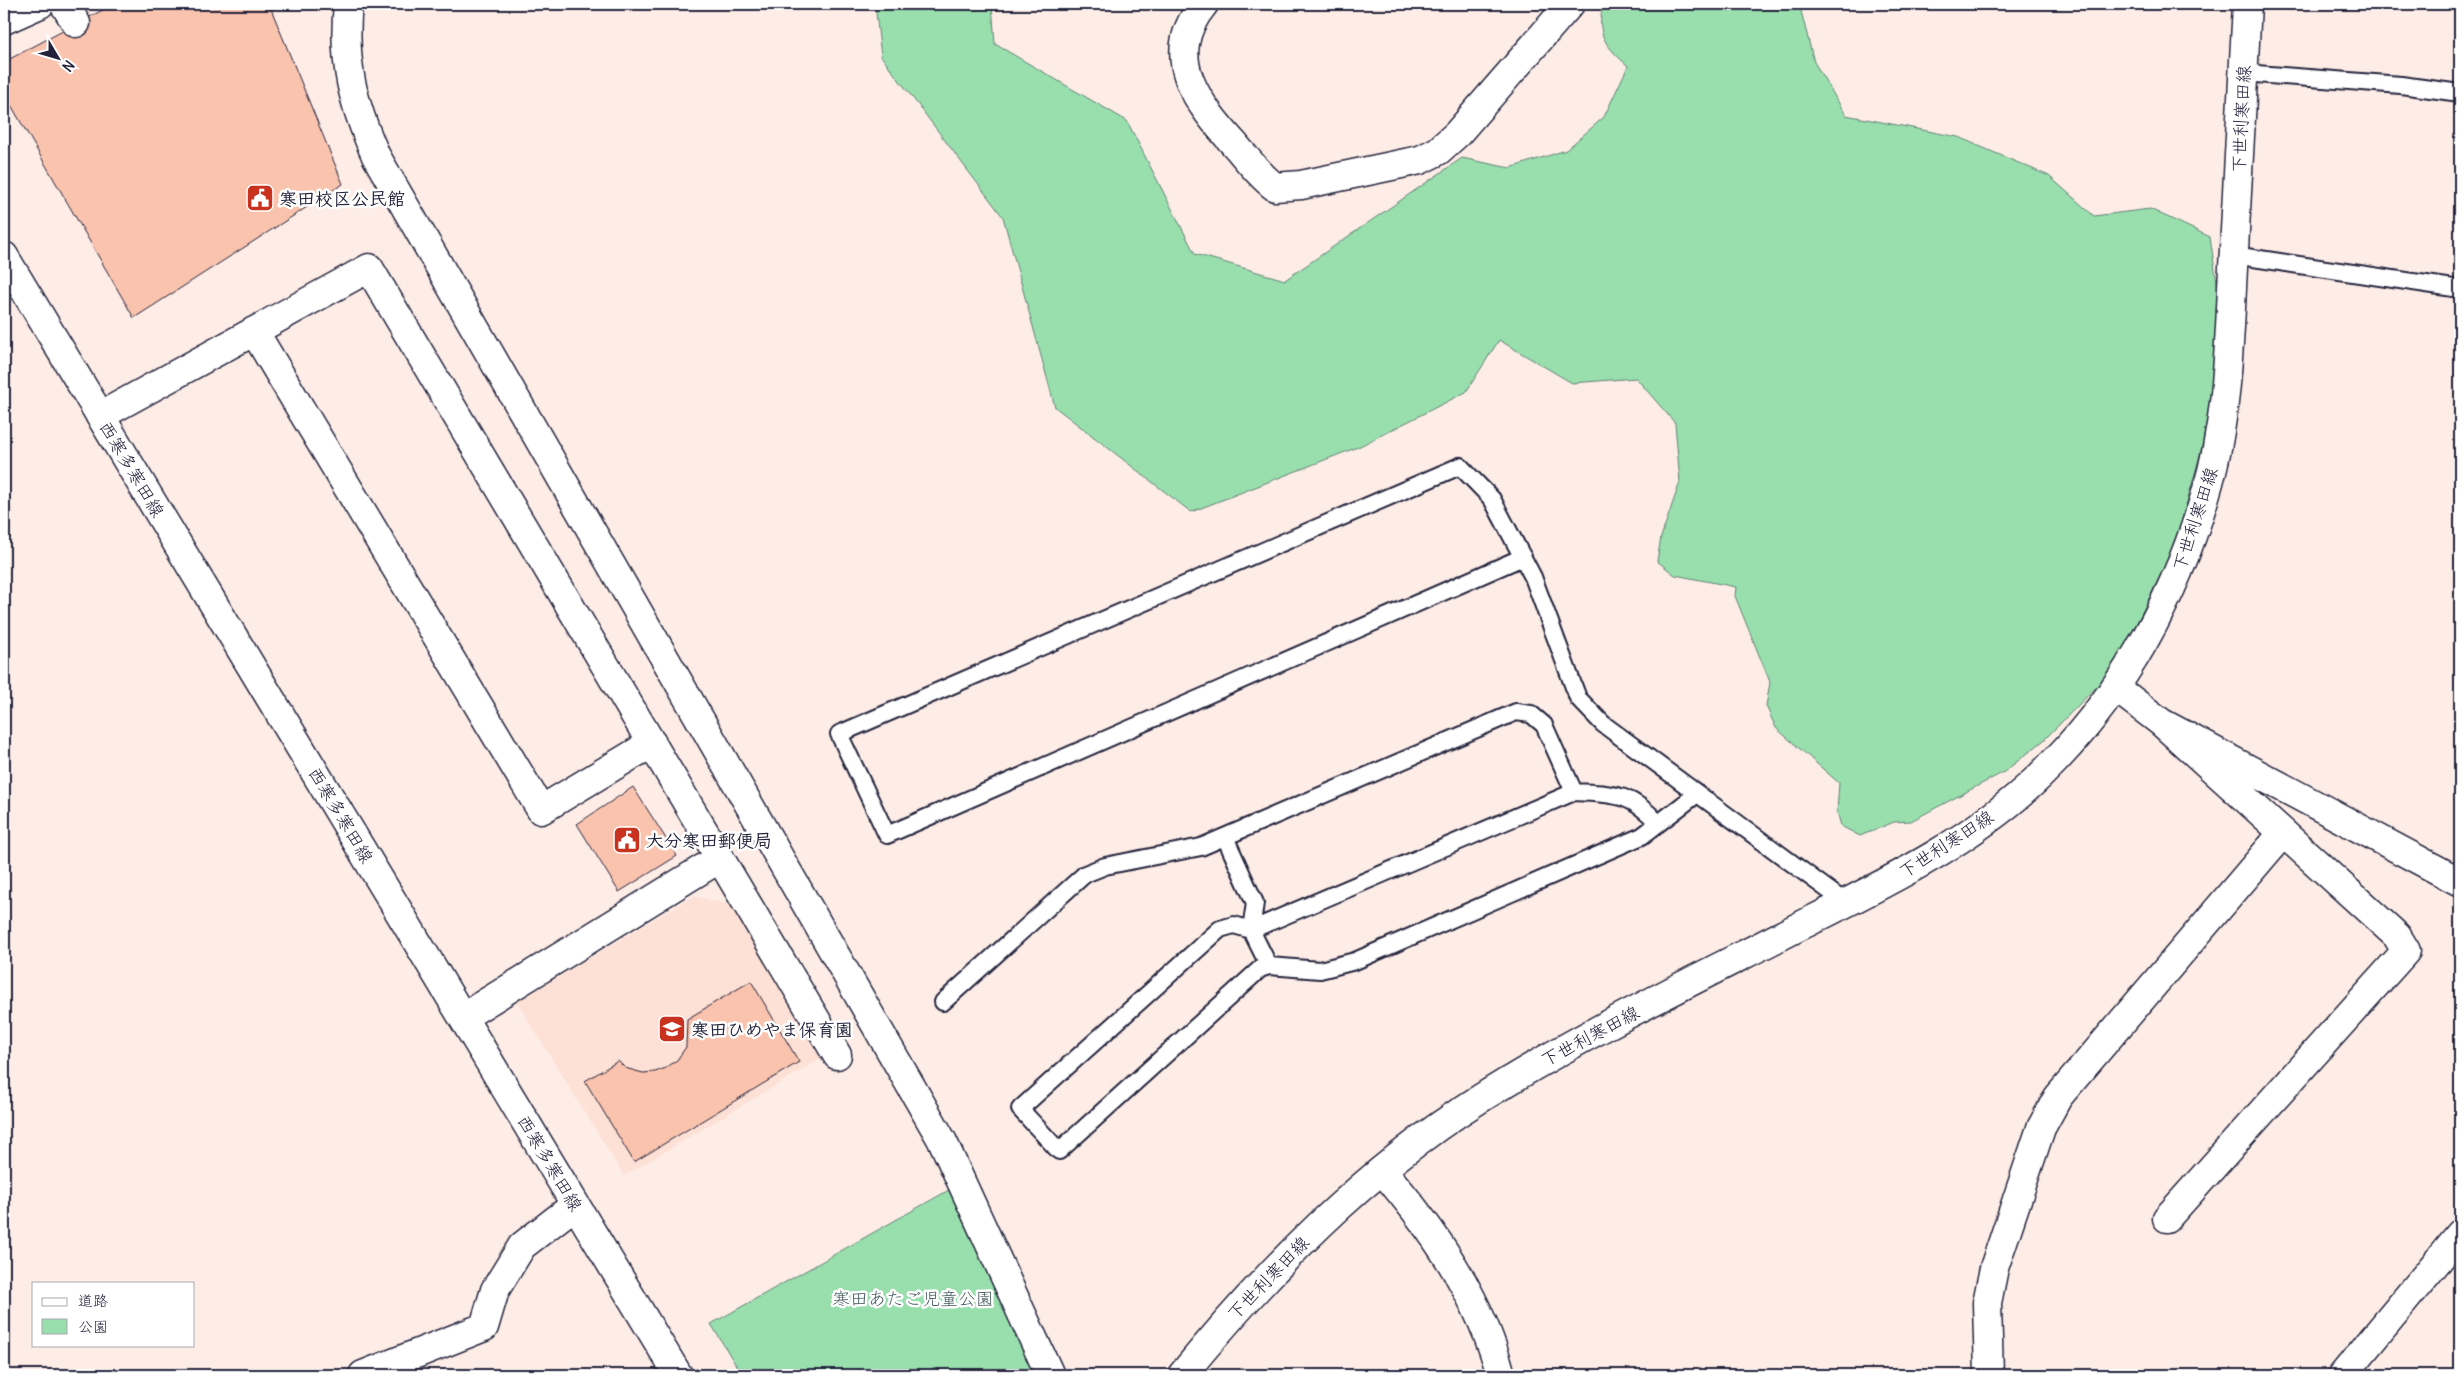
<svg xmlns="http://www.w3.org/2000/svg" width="2464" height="1379" font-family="Delius,'Klee One',sans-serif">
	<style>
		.built { fill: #fde0d6 }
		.green { fill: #99dfad; stroke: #5e8074 }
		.building { fill: #fac3ae; stroke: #22223b }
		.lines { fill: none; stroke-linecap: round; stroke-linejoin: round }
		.service-casing { stroke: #22223b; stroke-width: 20 }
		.minor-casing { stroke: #22223b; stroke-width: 31 }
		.secondary-casing { stroke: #22223b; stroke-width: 31 }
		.service { stroke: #fff; stroke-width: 16 }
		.minor { stroke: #fff; stroke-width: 28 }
		.secondary { stroke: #fff; stroke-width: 28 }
		.labels { text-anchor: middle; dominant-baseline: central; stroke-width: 5; stroke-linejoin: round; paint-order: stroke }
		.street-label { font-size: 18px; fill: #22223b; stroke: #fff }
		.poi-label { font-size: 18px; font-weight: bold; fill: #22223b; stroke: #fff; text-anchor: start }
		.park-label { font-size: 18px; fill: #465b5d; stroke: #fff }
	</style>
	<rect width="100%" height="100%" fill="#feede7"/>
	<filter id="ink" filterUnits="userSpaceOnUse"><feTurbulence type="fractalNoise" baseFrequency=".02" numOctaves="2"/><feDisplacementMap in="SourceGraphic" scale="10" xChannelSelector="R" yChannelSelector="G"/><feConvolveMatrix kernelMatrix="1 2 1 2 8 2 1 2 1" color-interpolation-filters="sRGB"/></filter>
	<g filter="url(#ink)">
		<path class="built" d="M 693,896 L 735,906 L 827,1055 L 624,1176 L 517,1002 Z"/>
		<path class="green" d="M 875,4 L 992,4 L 995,44 L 1127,121 L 1195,254 L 1285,280 L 1462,158 L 1510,168 L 1566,150 L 1604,117 L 1628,66 C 1605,45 1596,36 1603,4 L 1836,4 L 1800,7 L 1814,62 L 1846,115 L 1958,137 L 2049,176 L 2094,216 L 2150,209 L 2210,237 L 2228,355 L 2174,548 L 2114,669 L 2043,741 L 2004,772 L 1911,821 L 1894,822 L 1860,836 L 1841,826 L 1837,811 L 1839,783 L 1776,728 L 1766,706 L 1770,682 L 1735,596 L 1736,587 L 1675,575 L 1657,561 L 1661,537 L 1680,482 L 1675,423 L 1636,378 L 1572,383 L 1499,340 L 1466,392 L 1358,447 L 1191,512 L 1055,407 L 1003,217 L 881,56 Z
			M 949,1190 L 1034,1375 L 742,1375 L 711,1324 Z"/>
		<path class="building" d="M 114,4 L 269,4 L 343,184 L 134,318 L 4,93 L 4,62 Z
			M 633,787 L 677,856 L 619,892 L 577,824 Z
			M 751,981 L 799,1062 L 634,1162 L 585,1081 L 618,1061 L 625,1068 L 643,1073 L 655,1072 L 666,1068 L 677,1060 L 686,1047 L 687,1019 Z"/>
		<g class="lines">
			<g class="service-casing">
				<path id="service" d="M 2243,73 L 2401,85 L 2460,93
					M 2233,255 L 2460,289
					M 1523,557 L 887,835 L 839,734 L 1460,466 L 1492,499 L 1533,577 L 1578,698 L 1603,724 L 1846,903
					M 1225,837 L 1255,903 L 1251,930
					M 1251,930 L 1574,792 C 1613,794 1630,792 1658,823
					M 1269,966 L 1260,969 L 1059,1151 L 1020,1109 L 1220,929 L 1234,925 L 1251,930 L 1269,966 L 1320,970 L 1355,961 L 1642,836 L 1697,794
					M 943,1002 L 1085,874 L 1105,866 L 1201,847 L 1516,712 L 1531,714 L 1544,725 L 1574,792"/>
			</g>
			<g class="minor-casing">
				<path id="minor" d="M 64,4 L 76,23
					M 348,4 C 342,62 353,104 376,156 L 943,1142 L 1050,1375
					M 1204,4 C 1160,57 1198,104 1236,146 C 1248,160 1260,176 1275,187 L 1301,185 L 1420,160 L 1438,151 L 1457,134 L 1570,4
					M 4,20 L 40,4
					M 254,331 L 541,810 L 652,743
					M 100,416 L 369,268 L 837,1055
					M 2115,687 L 2162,723 L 2460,882
					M 2162,723 L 2397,936 L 2406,951 L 2167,1218
					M 463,1017 L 720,858
					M 1382,1170 C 1434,1230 1480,1297 1501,1375
					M 363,1375 L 484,1327 L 495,1290 L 522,1246 L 575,1205
					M 1989,1375 L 1987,1303 L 1994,1268 L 2041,1128 L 2058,1097 L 2282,834
					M 2343,1375 L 2460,1234"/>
			</g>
			<g class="secondary-casing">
				<path id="secondary" d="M 4,256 L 678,1375
					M 1182,1375 C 1267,1271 1364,1172 1478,1100 C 1582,1034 1693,981 1802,925 C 1886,883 1973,841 2041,775 C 2121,697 2175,599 2206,493 C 2228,420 2229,343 2233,268 C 2237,180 2242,92 2247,4"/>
			</g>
			<use href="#service" class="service"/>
			<use href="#minor" class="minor"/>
			<use href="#secondary" class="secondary"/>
		</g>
	</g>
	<defs>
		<g id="civic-square" transform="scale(1.4375)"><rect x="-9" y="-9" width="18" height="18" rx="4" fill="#c8321e" stroke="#fff"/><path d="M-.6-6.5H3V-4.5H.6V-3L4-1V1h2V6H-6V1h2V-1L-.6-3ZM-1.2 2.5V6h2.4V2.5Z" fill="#fff"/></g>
		<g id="school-square" transform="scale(1.4375)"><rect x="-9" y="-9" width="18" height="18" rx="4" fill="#c8321e" stroke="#fff"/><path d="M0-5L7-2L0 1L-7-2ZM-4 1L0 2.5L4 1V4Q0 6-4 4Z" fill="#fff"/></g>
	</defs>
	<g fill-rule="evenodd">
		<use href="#civic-square" x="260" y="198"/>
		<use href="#civic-square" x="627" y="840"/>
		<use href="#school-square" x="672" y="1029"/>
	</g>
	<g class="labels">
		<g class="street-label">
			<text transform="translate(2241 119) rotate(-87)">下世利寒田線</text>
			<text transform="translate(132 469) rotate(59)">西寒多寒田線</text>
			<text transform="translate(2195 519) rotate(-72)">下世利寒田線</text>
			<text transform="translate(341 815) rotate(59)">西寒多寒田線</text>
			<text transform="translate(1946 844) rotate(-33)">下世利寒田線</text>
			<text transform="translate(1590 1036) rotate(-28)">下世利寒田線</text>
			<text transform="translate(550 1163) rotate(59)">西寒多寒田線</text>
			<text transform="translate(1268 1278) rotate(-46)">下世利寒田線</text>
		</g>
		<g class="poi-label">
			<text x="279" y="198">寒田校区公民館</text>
			<text x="646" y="840">大分寒田郵便局</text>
			<text x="691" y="1029">寒田ひめやま保育園</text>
		</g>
		<g class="park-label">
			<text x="913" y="1298">寒田あたご児童公園</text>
		</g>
	</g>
	<rect width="2464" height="1379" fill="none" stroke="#fff" stroke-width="20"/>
	<rect x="10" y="10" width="2444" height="1359" fill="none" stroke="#22223b" stroke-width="2" filter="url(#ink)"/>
	<rect x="32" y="1282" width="162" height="65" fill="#ffffff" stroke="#a7a7b1"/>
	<rect x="42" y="1298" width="25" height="8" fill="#ffffff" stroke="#a7a7b1"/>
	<text x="78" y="1306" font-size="15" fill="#22223b">道路</text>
	<rect x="42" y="1319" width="25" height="15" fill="#99dfad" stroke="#a7a7b1"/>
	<text x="78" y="1332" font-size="15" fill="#22223b">公園</text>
	<g transform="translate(58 58) rotate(128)" stroke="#ffffff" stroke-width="4" paint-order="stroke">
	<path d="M0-4L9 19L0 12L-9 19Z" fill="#22223b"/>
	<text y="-8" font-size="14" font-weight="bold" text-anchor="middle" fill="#22223b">N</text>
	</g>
</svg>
